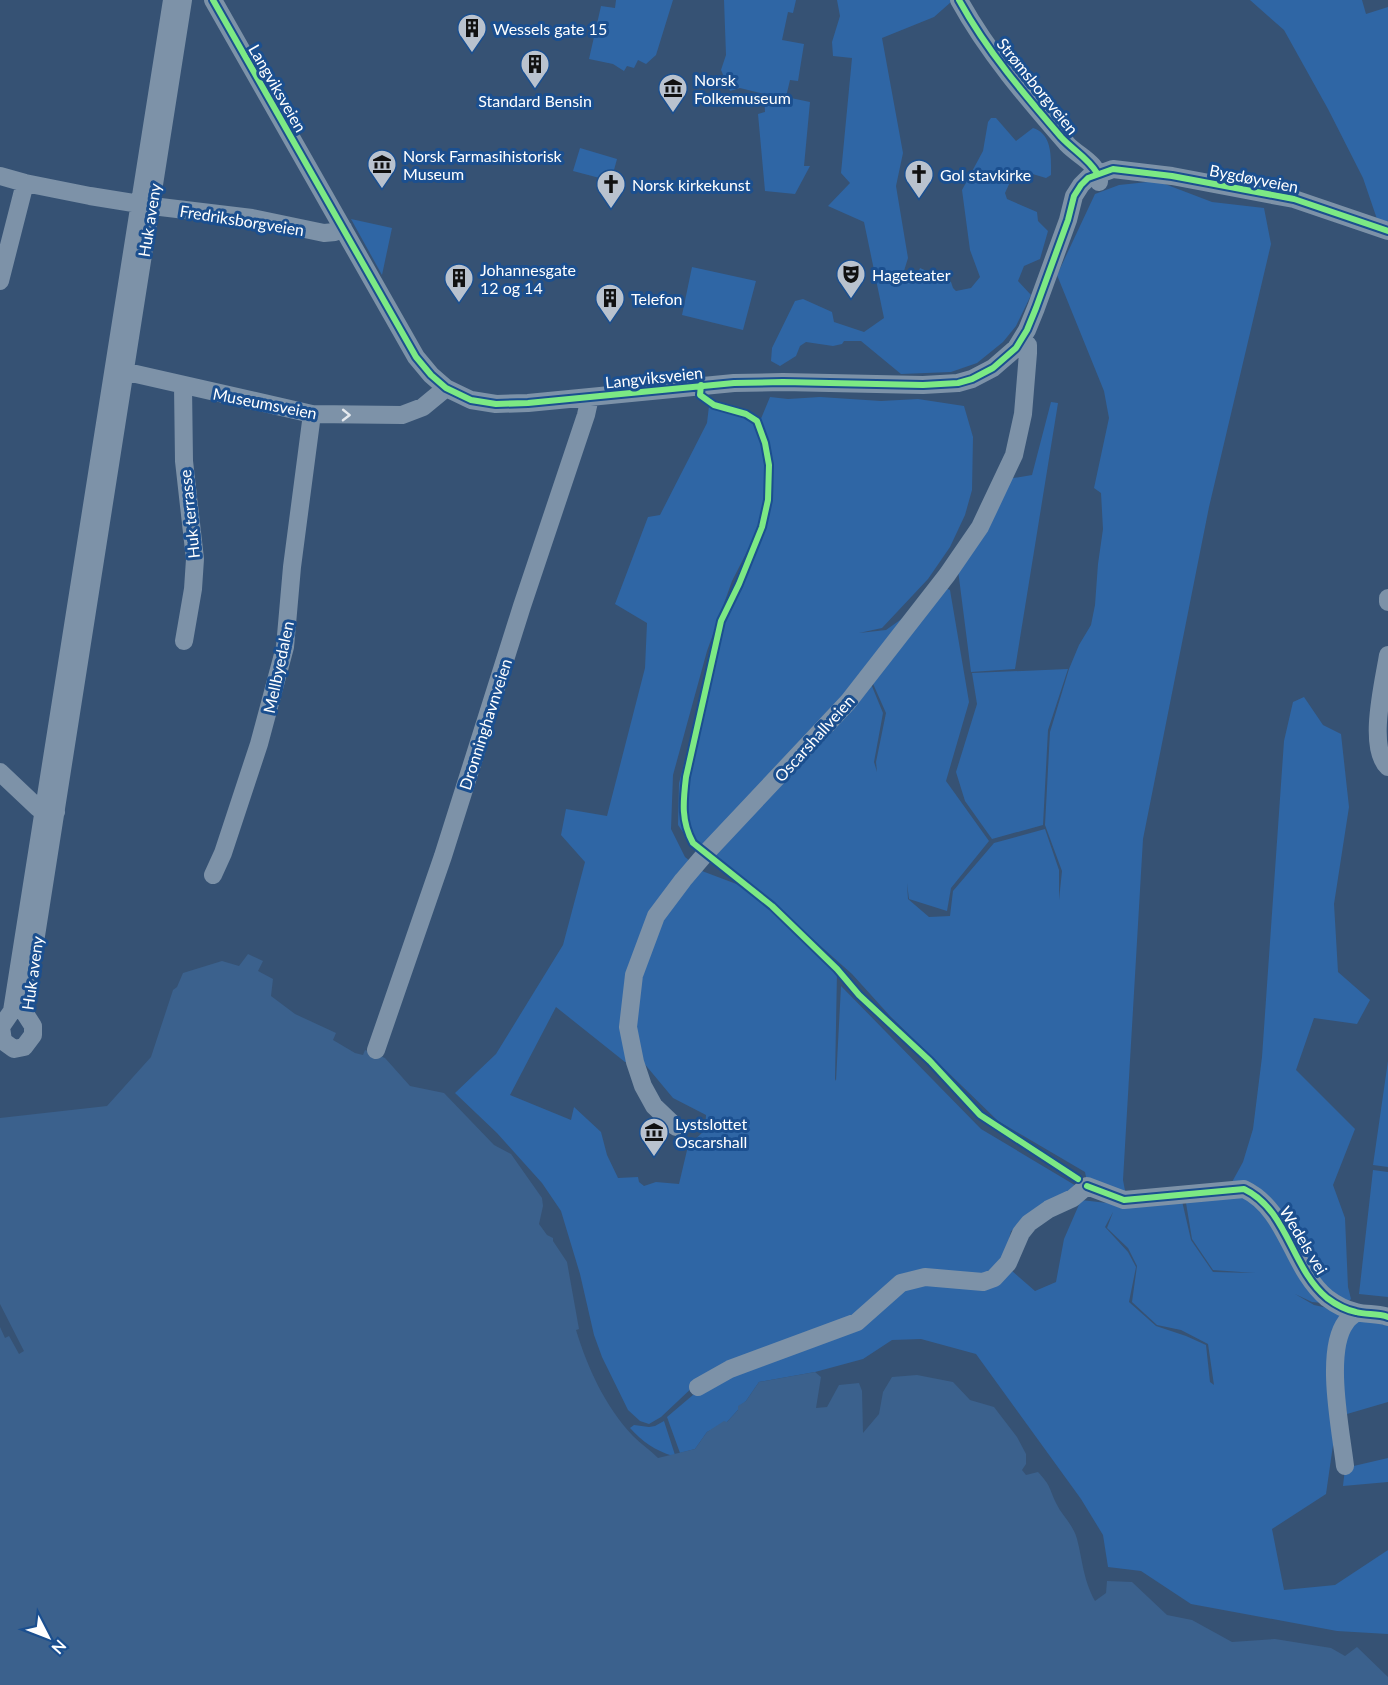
<svg xmlns="http://www.w3.org/2000/svg" width="1388" height="1685" font-family="Lato,sans-serif">
	<style>
		.green { fill: #2f66a5; fill-rule: evenodd }
		.water { fill: #3b618d }
		.pier { fill: #365274 }
		.lines { fill: none; stroke-linecap: round; stroke-linejoin: round }
		.minor { stroke: #7d92a8; stroke-width: 18 }
		.cycleway-casing { stroke: #1b4f8f; stroke-width: 10 }
		.cycleway { stroke: #7ce984; stroke-width: 6 }
		.oneway { stroke: #e5e9ee }
		.labels { text-anchor: middle; dominant-baseline: central; stroke-width: 6; stroke-linejoin: round; paint-order: stroke }
		.poi-label { font-size: 16px; fill: #fff; stroke: #1b4f8f; text-anchor: start }
		.street-label { font-size: 16px; fill: #fff; stroke: #1b4f8f }
	</style>
	<rect width="100%" height="100%" fill="#365274"/>
	<path class="green" d="M 616,0 L 673,0 L 656,55 L 646,64 L 638,60 L 634,68 L 627,66 L 624,71 L 613,64 L 589,59 L 601,6 L 615,8 Z
		M 724,0 L 796,0 L 793,13 L 788,12 L 782,40 L 804,44 L 798,81 L 790,80 L 786,97 L 810,102 L 804,166 L 810,166 L 795,194 L 765,191 L 758,114 L 765,112 L 764,94 L 740,88 L 730,91 L 721,70 L 726,55 Z
		M 837,0 L 950,0 L 951,2 L 934,17 L 882,38 L 903,153 L 896,186 L 908,258 L 904,271 L 917,276 L 920,268 L 951,282 L 953,288 L 956,291 L 971,288 L 980,277 L 970,250 L 962,190 L 983,151 L 988,122 L 991,118 L 996,118 L 1016,141 L 1033,128 C 1053,134 1051,159 1051,175 L 1046,178 L 1019,170 L 1015,171 L 1005,193 L 1007,199 L 1037,212 L 1038,221 L 1048,231 L 1040,259 L 1024,266 L 1018,281 L 1031,295 L 1016,326 L 1003,342 L 977,363 L 951,372 L 901,374 L 861,341 L 844,341 L 842,344 L 833,346 L 806,342 L 800,346 L 796,356 L 780,366 L 771,361 L 772,348 L 795,301 L 803,299 L 832,312 L 834,322 L 864,332 L 884,318 L 864,222 L 828,206 L 850,183 L 841,173 L 852,58 L 833,56 L 832,42 L 840,16 Z
		M 1250,0 L 1362,0 L 1366,14 L 1388,7 L 1388,223 L 1377,219 L 1363,178 L 1328,109 L 1284,30 Z
		M 580,148 L 617,159 L 611,181 L 573,171 Z
		M 1157,181 L 1212,202 L 1264,208 L 1271,244 L 1209,507 L 1143,839 L 1123,1180 L 1126,1196 L 1087,1182 L 1085,1172 L 998,1121 L 890,1016 L 852,974 L 771,902 L 709,858 L 869,679 L 883,713 L 874,762 L 877,772 L 876,762 L 886,713 L 870,677 L 833,711 L 699,855 L 678,825 L 679,783 L 714,653 L 738,581 L 769,516 L 771,463 L 760,421 L 770,397 L 788,399 L 820,397 L 881,401 L 918,399 L 964,406 L 973,437 L 972,490 L 965,515 L 950,547 L 928,579 L 882,628 L 859,633 L 886,630 L 945,588 L 950,590 L 969,702 L 946,781 L 989,841 L 951,888 L 947,911 L 909,899 L 907,883 L 908,899 L 929,917 L 950,916 L 953,891 L 994,843 L 1045,829 L 1059,870 L 1059,900 L 1062,871 L 1045,825 L 1050,732 L 1069,669 L 1079,645 L 1091,625 L 1095,605 L 1098,564 L 1103,529 L 1101,493 L 1094,488 L 1109,418 L 1104,391 L 1057,275 L 1095,194 L 1119,185 Z
		M 351,219 L 392,228 L 382,275 Z
		M 692,267 L 756,281 L 743,330 L 682,315 Z
		M 1051,402 L 1058,403 L 1015,669 L 971,672 L 958,570 L 1008,479 L 1032,475 Z
		M 709,406 L 745,415 L 756,424 L 764,442 L 767,462 L 766,498 L 760,526 L 732,581 L 707,651 L 673,775 L 671,829 L 685,857 L 702,871 L 747,888 L 837,972 L 835,1079 L 836,1081 L 841,986 L 981,1129 L 1078,1187 L 1011,1231 L 1003,1263 L 1035,1291 L 1056,1282 L 1064,1239 L 1081,1200 L 1116,1204 L 1182,1201 L 1191,1240 L 1213,1272 L 1255,1273 L 1213,1270 L 1192,1239 L 1185,1197 L 1226,1193 L 1243,1162 L 1253,1129 L 1262,1057 L 1284,741 L 1293,702 L 1304,697 L 1323,725 L 1341,734 L 1349,807 L 1334,904 L 1338,972 L 1370,1000 L 1357,1024 L 1314,1018 L 1296,1070 L 1355,1129 L 1333,1185 L 1345,1218 L 1348,1287 L 1351,1299 L 1344,1305 L 1312,1302 L 1295,1294 L 1314,1305 L 1346,1312 L 1336,1424 L 1326,1494 L 1272,1529 L 1284,1590 L 1335,1585 L 1388,1550 L 1388,1634 L 1337,1631 L 1191,1604 L 1141,1571 L 1108,1567 L 1103,1535 L 1081,1499 L 976,1354 L 921,1339 L 892,1340 L 863,1359 L 815,1372 L 759,1382 L 746,1401 L 727,1422 L 707,1432 L 695,1449 L 680,1453 L 667,1417 L 700,1389 L 696,1384 L 661,1417 L 649,1424 L 640,1421 L 628,1410 L 602,1357 L 594,1335 L 580,1274 L 561,1211 L 542,1183 L 497,1133 L 455,1093 L 496,1054 L 563,945 L 585,862 L 561,835 L 566,809 L 607,816 L 645,668 L 647,623 L 615,604 L 648,517 L 660,515 L 707,423 ZM 556,1007 L 625,1062 L 643,1062 L 673,1098 L 706,1115 L 705,1130 L 688,1146 L 679,1184 L 656,1182 L 644,1186 L 639,1182 L 638,1177 L 618,1178 L 607,1155 L 601,1132 L 574,1107 L 571,1120 L 510,1095 ZM 1113,1212 L 1107,1228 L 1128,1248 L 1137,1266 L 1132,1302 L 1157,1325 L 1181,1330 L 1208,1344 L 1214,1385 L 1210,1382 L 1206,1345 L 1186,1336 L 1156,1326 L 1129,1302 L 1136,1267 L 1128,1252 L 1105,1227 Z
		M 1068,669 L 1048,730 L 1043,825 L 992,839 L 965,801 L 956,772 L 977,704 L 972,673 Z
		M 1388,1061 L 1388,1167 L 1373,1165 Z
		M 1373,1170 L 1388,1172 L 1388,1297 L 1359,1294 Z
		M 1360,1317 L 1388,1326 L 1388,1402 L 1347,1414 L 1340,1368 L 1346,1335 Z
		M 664,1421 L 675,1455 L 673,1456 C 654,1450 643,1442 630,1428 L 634,1425 L 649,1427 L 655,1426 Z
		M 1388,1458 L 1388,1482 L 1343,1486 L 1345,1468 Z"/>
	<path class="water" d="M 248,954 L 263,961 L 258,971 L 273,979 L 271,996 L 295,1014 L 336,1033 L 333,1040 L 355,1053 L 363,1055 L 365,1050 L 385,1058 L 410,1086 L 444,1093 L 494,1145 L 511,1154 L 542,1198 L 543,1206 L 539,1224 L 547,1235 L 553,1238 L 553,1241 L 567,1262 L 579,1329 L 576,1330 C 588,1369 605,1406 633,1436 C 641,1444 650,1450 658,1458 L 695,1449 L 707,1432 L 724,1421 L 727,1422 L 738,1410 L 738,1406 L 746,1401 L 759,1382 L 815,1372 L 821,1377 L 816,1408 L 827,1407 L 839,1385 L 859,1383 L 862,1391 L 863,1433 L 879,1414 L 883,1392 L 892,1377 L 917,1375 L 953,1382 L 970,1400 L 994,1407 L 1017,1437 L 1026,1454 L 1026,1464 L 1022,1470 L 1026,1475 L 1038,1472 C 1051,1486 1049,1488 1056,1503 C 1062,1516 1073,1524 1077,1539 C 1083,1562 1083,1579 1095,1601 L 1106,1593 L 1107,1581 L 1132,1582 L 1167,1615 L 1192,1620 L 1232,1642 L 1275,1639 L 1331,1648 L 1345,1656 L 1357,1647 L 1388,1677 L 1388,1685 L 0,1685 L 0,1118 L 107,1106 L 151,1057 L 173,990 L 177,987 L 183,973 L 222,961 L 239,966 Z"/>
	<path class="pier" d="M 0,1304 L 24,1351 L 19,1354 L 9,1336 L 5,1338 L 0,1327 Z"/>
	<g class="lines">
		<path class="minor" d="M 172,0 L 12,1011 L 1,1027 L 3,1041 L 14,1049 L 24,1047 L 33,1035 L 33,1026 L 24,1012 L 183,0
			M 213,0 L 416,357 L 431,375 L 446,388 L 471,400 L 496,404 L 528,403 L 734,383 L 783,382 L 923,385 L 958,383 L 972,379 L 993,368 L 1016,348 L 1027,330 L 1036,308 L 1068,220 L 1074,196 L 1081,185 L 1088,178 L 1113,169 L 1172,176 L 1294,199 L 1388,231
			M 959,0 C 988,53 1028,99 1067,144 C 1079,157 1098,162 1099,182
			M 0,176 L 25,183 L 90,196 L 152,206 L 252,218 L 324,233 L 335,232 L 343,228
			M 0,281 L 25,183
			M 114,369 L 312,414 L 402,415 L 423,407 L 446,388
			M 183,386 L 184,461 L 195,559 L 193,589 L 184,641
			M 1388,598 L 1388,602
			M 1388,655 C 1384,681 1367,748 1388,767
			M 0,772 L 38,808 L 56,812
			M 213,875 L 223,853 L 259,744 L 285,647 L 292,567 L 312,414
			M 376,1050 L 443,856 L 522,606 L 586,415 L 590,397
			M 676,1127 L 654,1106 L 643,1086 L 635,1062 L 628,1027 L 634,975 L 656,916 L 683,880 L 706,853 L 848,702 L 947,575 L 980,527 L 1014,455 L 1023,414 L 1028,353 L 1028,345 L 1022,339
			M 698,1387 L 730,1369 L 857,1322 L 901,1283 L 925,1277 L 983,1282 L 994,1278 L 1008,1263 L 1021,1233 L 1029,1223 L 1049,1209 L 1073,1198 L 1087,1186 L 1124,1200 L 1244,1189 C 1288,1210 1291,1268 1327,1298 C 1335,1304 1346,1310 1356,1312 C 1366,1315 1378,1313 1388,1317
			M 1345,1466 C 1341,1431 1324,1351 1346,1322 C 1348,1319 1353,1315 1356,1313"/>
		<g class="cycleway-casing">
			<path id="cycleway" d="M 213,0 L 416,357 L 431,375 L 446,388 L 471,400 L 496,404 L 528,403 L 734,383 L 783,382 L 923,385 L 958,383 L 972,379 L 993,368 L 1016,348 L 1027,330 L 1036,308 L 1068,220 L 1074,196 L 1081,185 L 1088,178 L 1113,169 L 1172,176 L 1294,199 L 1388,231
				M 959,0 C 987,51 1024,94 1061,137 C 1073,150 1088,158 1097,173
				M 701,385 L 700,395 L 714,405 L 746,414 L 757,421 L 765,443 L 769,465 L 768,500 L 762,527 L 739,584 L 721,621 L 686,777 C 683,802 681,821 693,843 L 772,906 L 837,969 L 859,995 L 930,1061 L 980,1115 L 1078,1179
				M 1087,1186 L 1124,1200 L 1244,1189 C 1288,1210 1291,1268 1327,1298 C 1335,1304 1346,1310 1356,1312 C 1366,1315 1378,1313 1388,1317"/>
		</g>
		<use href="#cycleway" class="cycleway"/>
	</g>
	<defs><path id="oneway-chevron" d="M-2-3.5L2.5 0L-2 3.5" fill="none" stroke-width="1.6" stroke-linecap="round" stroke-linejoin="round" transform="scale(1.5)"/></defs>
	<use class="oneway" href="#oneway-chevron" transform="translate(346 415) rotate(1)"/>
	<defs>
		<g id="building-pin" transform="scale(1.5)"><path d="M0 17L-7.5 6A9.5 9.5 0 1 1 7.5 6Z" fill="#b9c2ce" stroke="#1b4f8f"/><path d="M-4-6H4V6H1V3H-1V6H-4ZM-2.5-4.3h1.7v1.8h-1.7ZM.8-4.3h1.7v1.8H.8ZM-2.5-1h1.7V.8h-1.7ZM.8-1h1.7V.8H.8Z" fill="#111"/></g>
		<g id="museum-pin" transform="scale(1.5)"><path d="M0 17L-7.5 6A9.5 9.5 0 1 1 7.5 6Z" fill="#b9c2ce" stroke="#1b4f8f"/><path d="M0-6L6-3V-2H-6V-3ZM-5-1h2V3h-2ZM-1-1h2V3h-2ZM3-1h2V3H3ZM-6 4H6V6H-6Z" fill="#111"/></g>
		<g id="church-pin" transform="scale(1.5)"><path d="M0 17L-7.5 6A9.5 9.5 0 1 1 7.5 6Z" fill="#b9c2ce" stroke="#1b4f8f"/><path d="M-1.2-6h2.4v3.5h3.3v2.4h-3.3V6h-2.4V-.1h-3.3v-2.4h3.3Z" fill="#111"/></g>
		<g id="theatre-pin" transform="scale(1.5)"><path d="M0 17L-7.5 6A9.5 9.5 0 1 1 7.5 6Z" fill="#b9c2ce" stroke="#1b4f8f"/><path d="M-5-5.5Q0-4 5-5.5V0Q5 5 0 6Q-5 5-5 0ZM-3.3-2.5H-1v1.5H-3.3ZM1-2.5H3.3v1.5H1ZM-2.8 1Q0 5.5 2.8 1Z" fill="#111"/></g>
	</defs>
	<g fill-rule="evenodd">
		<use href="#building-pin" x="472" y="28"/>
		<use href="#building-pin" x="535" y="64"/>
		<use href="#museum-pin" x="673" y="88"/>
		<use href="#museum-pin" x="382" y="164"/>
		<use href="#church-pin" x="919" y="174"/>
		<use href="#church-pin" x="611" y="184"/>
		<use href="#theatre-pin" x="851" y="274"/>
		<use href="#building-pin" x="459" y="278"/>
		<use href="#building-pin" x="610" y="298"/>
		<use href="#museum-pin" x="654" y="1132"/>
	</g>
	<g class="labels">
		<g class="poi-label">
			<text x="493" y="28">Wessels gate 15</text>
			<text x="694" y="79">Norsk<tspan x="694" dy="18">Folkemuseum</tspan></text>
			<text x="535" y="100" text-anchor="middle">Standard Bensin</text>
			<text x="403" y="155">Norsk Farmasihistorisk<tspan x="403" dy="18">Museum</tspan></text>
			<text x="940" y="174">Gol stavkirke</text>
			<text x="632" y="184">Norsk kirkekunst</text>
			<text x="480" y="269">Johannesgate<tspan x="480" dy="18">12 og 14</tspan></text>
			<text x="872" y="274">Hageteater</text>
			<text x="631" y="298">Telefon</text>
			<text x="675" y="1123">Lystslottet<tspan x="675" dy="18">Oscarshall</tspan></text>
		</g>
		<g class="street-label">
			<text transform="translate(1038 86) rotate(51)">Strømsborgveien</text>
			<text transform="translate(278 88) rotate(60)">Langviksveien</text>
			<text transform="translate(1254 178) rotate(11)">Bygdøyveien</text>
			<text transform="translate(149 220) rotate(-81)">Huk aveny</text>
			<text transform="translate(242 220) rotate(9)">Fredriksborgveien</text>
			<text transform="translate(654 377) rotate(-6)">Langviksveien</text>
			<text transform="translate(265 403) rotate(11)">Museumsveien</text>
			<text transform="translate(189 514) rotate(-96)">Huk terrasse</text>
			<text transform="translate(278 667) rotate(-78)">Mellbyedalen</text>
			<text transform="translate(485 724) rotate(-72)">Dronninghavnveien</text>
			<text transform="translate(814 738) rotate(-48)">Oscarshallveien</text>
			<text transform="translate(32 973) rotate(-82)">Huk aveny</text>
			<text transform="translate(1304 1240) rotate(59)">Wedels vei</text>
		</g>
	</g>
	<g transform="translate(48 1637) rotate(132)" stroke="#1b4f8f" stroke-width="4.5" paint-order="stroke">
	<path d="M0-4.5L10 22L0 15L-10 22Z" fill="#ffffff"/>
	<text y="-9" font-size="16" font-weight="bold" text-anchor="middle" fill="#ffffff">N</text>
	</g>
</svg>
